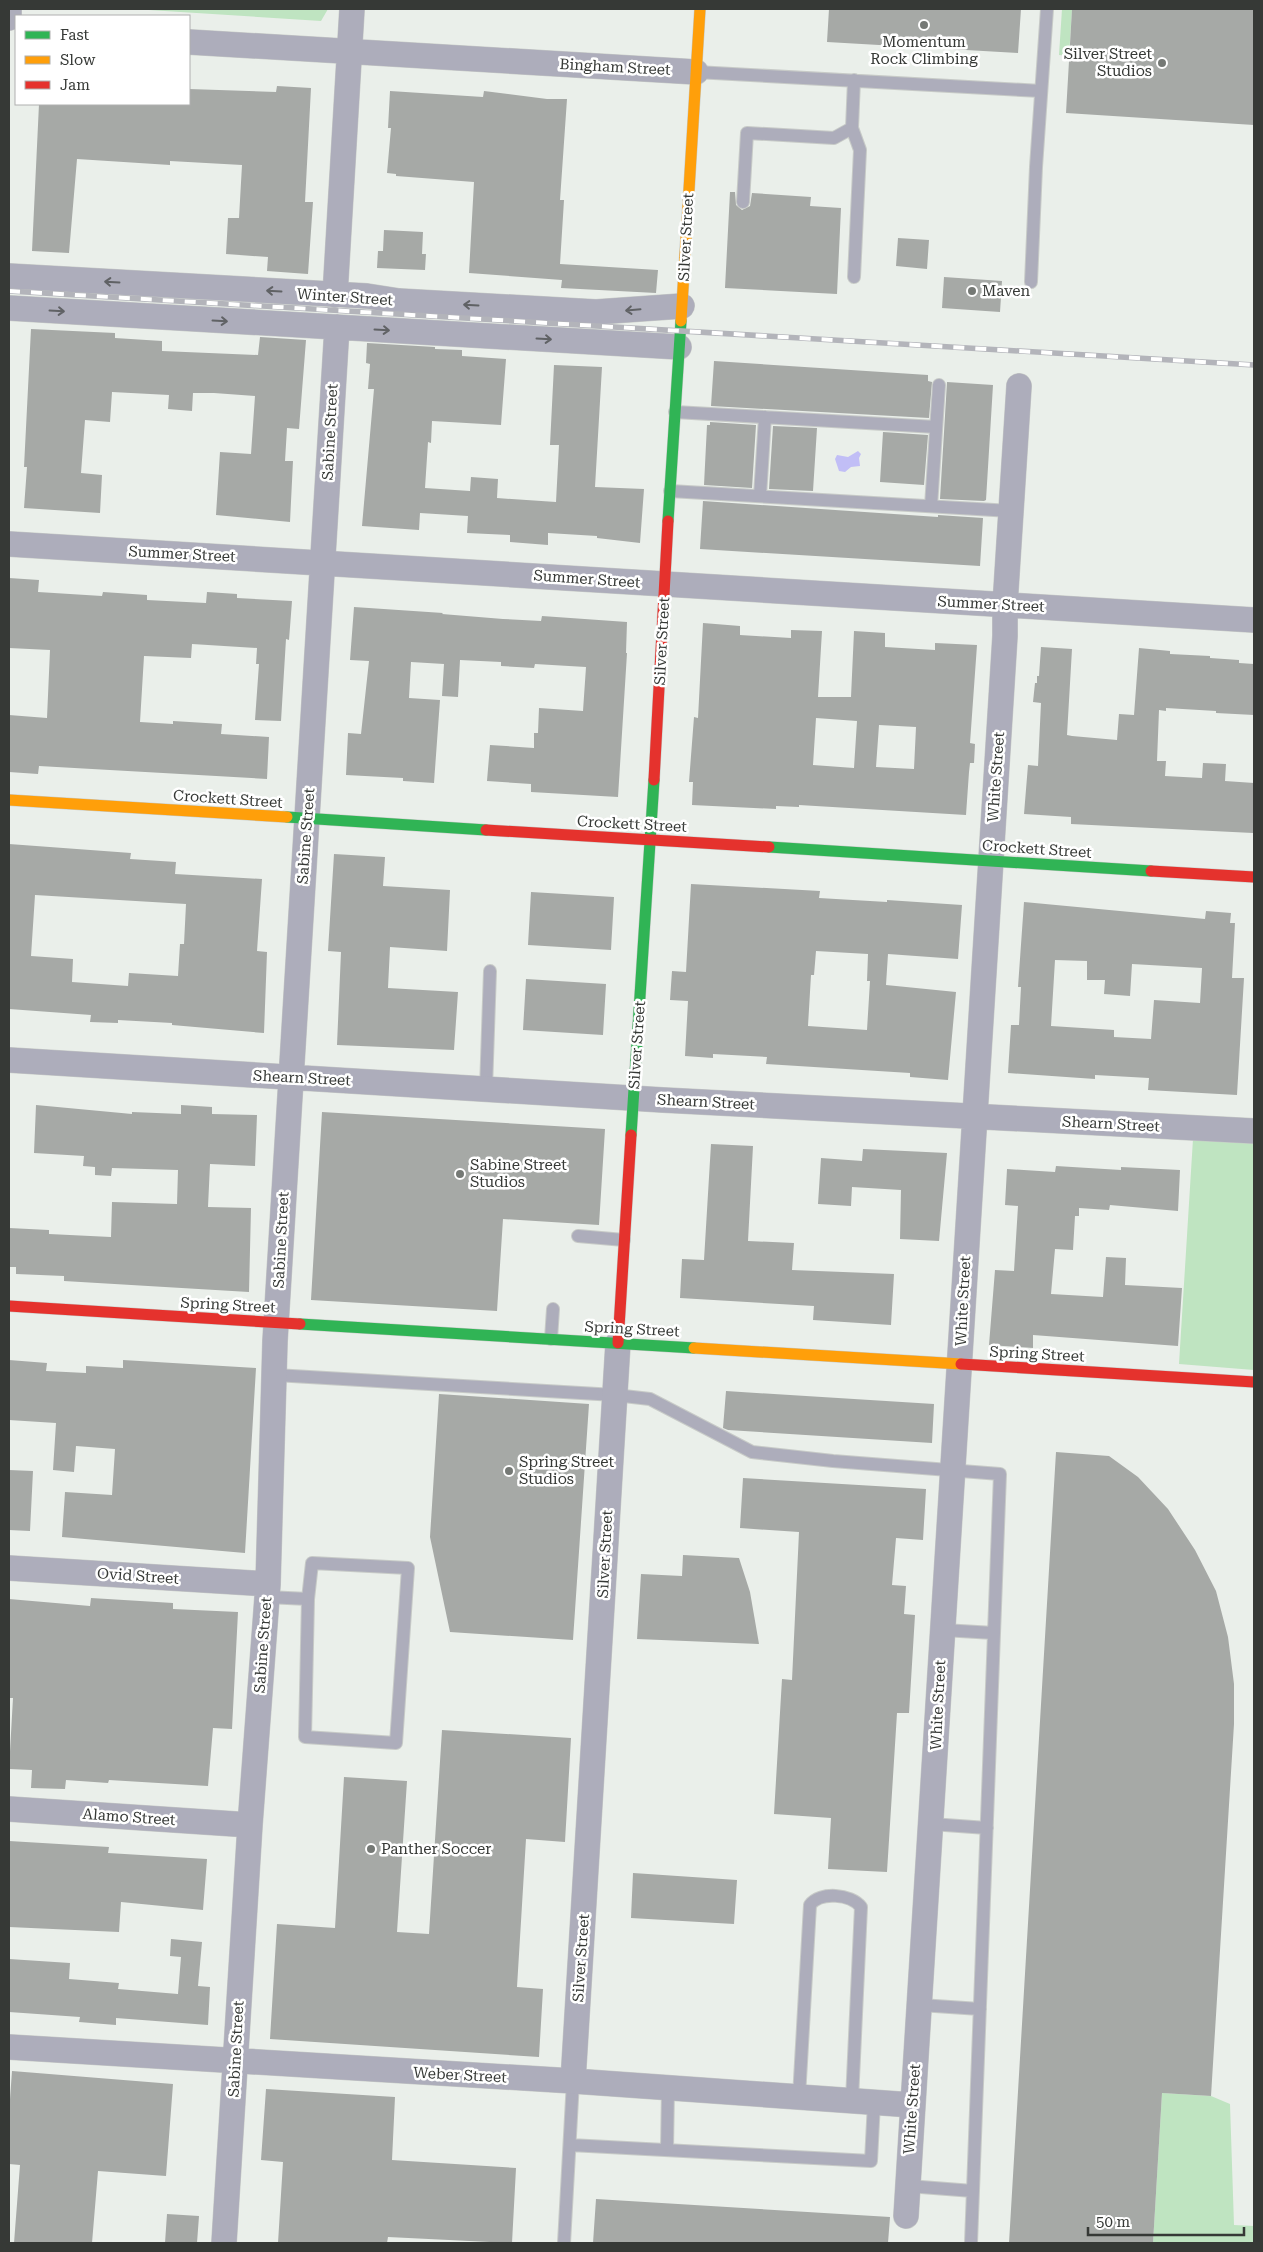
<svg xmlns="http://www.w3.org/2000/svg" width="1263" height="2252" font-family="'Roboto Serif',serif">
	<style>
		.green { fill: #bfe4c1 }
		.water { fill: #c1bef6 }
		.building { fill: #a6a9a6; fill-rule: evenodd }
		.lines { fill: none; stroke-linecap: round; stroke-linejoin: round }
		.lane-casing { stroke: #c7cac7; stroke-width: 14 }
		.street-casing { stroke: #c7cac7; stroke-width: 26 }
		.fast-casing { stroke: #c7cac7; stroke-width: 12 }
		.slow-casing { stroke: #c7cac7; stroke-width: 12 }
		.jam-casing { stroke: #c7cac7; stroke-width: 12 }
		.lane { stroke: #adadbb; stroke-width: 12 }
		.street { stroke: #adadbb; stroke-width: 25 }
		.fast { stroke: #30b455; stroke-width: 11 }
		.slow { stroke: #ff9f0a; stroke-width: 11 }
		.jam { stroke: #e5322d; stroke-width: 11 }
		.rail-casing { stroke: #b3b4ba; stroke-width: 5.5 }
		.rail { stroke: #fff; stroke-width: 4; stroke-dasharray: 11; stroke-linecap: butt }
		.oneway { stroke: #606265 }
		.poi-dot { fill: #757975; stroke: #fff; stroke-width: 2 }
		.labels { text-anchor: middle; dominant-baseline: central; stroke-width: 5; stroke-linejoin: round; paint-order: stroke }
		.poi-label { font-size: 15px; fill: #363936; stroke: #fff; text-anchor: start }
		.street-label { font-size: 15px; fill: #363936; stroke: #fff }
	</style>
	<rect width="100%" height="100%" fill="#eaefea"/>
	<path class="green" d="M 133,9 L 328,9 L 321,21 Z
		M 1062,9 L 1072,9 L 1069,56 L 1059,55 Z
		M 1193,1139 L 1254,1142 L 1254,1370 L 1179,1364 Z
		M 1162,2093 L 1211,2096 L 1230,2104 L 1234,2225 L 1254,2226 L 1254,2243 L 1153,2243 Z"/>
	<path class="water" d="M 858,451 L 861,454 L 859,458 L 860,466 L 851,467 L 845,472 L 839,471 L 835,459 L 837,455 L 848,457 Z"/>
	<path class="building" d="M 829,9 L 1021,9 L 1018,53 L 827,42 Z
		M 1072,9 L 1254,9 L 1254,125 L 1066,113 Z
		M 277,86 L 311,88 L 305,202 L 313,202 L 308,274 L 267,271 L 268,257 L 226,254 L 228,218 L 239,218 L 242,165 L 170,161 L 170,165 L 77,159 L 69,253 L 32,251 L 39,104 L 189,104 L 189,89 L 276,92 Z
		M 390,91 L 483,97 L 484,91 L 547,99 L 567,99 L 560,200 L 564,200 L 560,264 L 658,270 L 656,293 L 561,288 L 562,280 L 469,273 L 474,182 L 396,176 L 396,174 L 387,173 L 391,128 L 388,128 Z
		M 730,192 L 735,192 L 736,205 L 742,210 L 750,206 L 752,193 L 811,197 L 810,206 L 841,208 L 837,294 L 725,288 Z
		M 384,230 L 423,232 L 422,254 L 426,254 L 425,270 L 377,268 L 378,251 L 383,251 Z
		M 898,238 L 929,240 L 927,269 L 896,266 Z
		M 944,277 L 1002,281 L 1000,312 L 942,308 Z
		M 31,329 L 115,333 L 115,338 L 162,341 L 162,351 L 258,355 L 260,337 L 306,340 L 299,429 L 287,428 L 285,461 L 293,461 L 290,522 L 216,515 L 220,452 L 251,454 L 255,396 L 214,393 L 193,393 L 192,411 L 168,409 L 169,395 L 112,392 L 110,422 L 85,420 L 81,473 L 102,475 L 100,513 L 24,508 L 27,467 L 24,467 Z
		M 367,343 L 435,347 L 435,349 L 462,350 L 462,356 L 506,359 L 501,425 L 432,421 L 431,443 L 428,442 L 425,488 L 470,491 L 471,477 L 498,479 L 497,498 L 556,502 L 559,445 L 550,445 L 554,365 L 602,367 L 595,487 L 644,489 L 640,543 L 597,538 L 597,536 L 548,533 L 548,545 L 510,542 L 510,535 L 467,533 L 468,516 L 420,513 L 419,530 L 362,526 L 374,389 L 368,389 L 370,364 L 366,363 Z
		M 714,361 L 928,375 L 928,381 L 932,382 L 929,418 L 711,406 Z
		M 947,382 L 993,385 L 986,500 L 984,501 L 940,499 Z
		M 710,422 L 756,425 L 752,488 L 704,485 L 707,425 L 710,425 Z
		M 773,426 L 817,428 L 813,491 L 769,489 Z
		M 883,432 L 928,435 L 924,485 L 880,482 Z
		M 703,501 L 938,517 L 938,515 L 983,518 L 980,566 L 700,549 Z
		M 9,578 L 39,580 L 38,592 L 102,596 L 103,592 L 147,595 L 147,600 L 206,603 L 207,592 L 237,594 L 237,598 L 292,601 L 289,640 L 286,639 L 281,721 L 255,720 L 259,664 L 256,664 L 257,648 L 192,644 L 191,658 L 144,656 L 140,722 L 173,724 L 173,721 L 222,724 L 221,734 L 269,737 L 267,779 L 39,766 L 38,774 L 9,772 L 9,715 L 47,718 L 50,650 L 9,648 Z
		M 354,607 L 443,613 L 442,614 L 503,619 L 541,621 L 542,616 L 627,622 L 626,653 L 627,653 L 618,797 L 531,792 L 531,784 L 487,781 L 490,745 L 534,748 L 534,733 L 538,733 L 539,708 L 583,711 L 586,667 L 535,664 L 534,668 L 501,666 L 501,662 L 460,660 L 458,697 L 442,696 L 444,664 L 411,662 L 409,698 L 440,700 L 434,783 L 403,781 L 403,778 L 346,775 L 348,733 L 361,734 L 369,661 L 350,660 Z
		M 703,623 L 740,626 L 740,635 L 756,636 L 791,638 L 791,630 L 822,631 L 818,697 L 851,697 L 854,631 L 885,633 L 885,647 L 935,650 L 935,643 L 977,645 L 970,743 L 975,744 L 974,763 L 970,763 L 969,772 L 966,815 L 799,805 L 799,807 L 776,806 L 776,809 L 692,805 L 693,782 L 689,782 L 694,717 L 698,718 ZM 816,718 L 857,721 L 854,768 L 813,765 ZM 879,725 L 916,727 L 914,769 L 876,767 Z
		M 1041,647 L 1072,649 L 1067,735 L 1072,736 L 1117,740 L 1119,714 L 1134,715 L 1139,648 L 1170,651 L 1170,654 L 1210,656 L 1210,658 L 1239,660 L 1239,663 L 1254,664 L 1254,715 L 1216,713 L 1216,711 L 1166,708 L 1166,711 L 1159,710 L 1157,761 L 1166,761 L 1165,776 L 1202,778 L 1203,763 L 1226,764 L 1225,781 L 1254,783 L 1253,833 L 1071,824 L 1071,817 L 1024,814 L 1028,765 L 1038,766 L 1041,703 L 1033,702 L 1035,683 L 1037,683 L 1037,676 L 1039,676 Z
		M 9,844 L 131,853 L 130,859 L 176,862 L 175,874 L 262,879 L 257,951 L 267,952 L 264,1033 L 172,1025 L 172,1023 L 118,1020 L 118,1023 L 90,1022 L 91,1015 L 9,1009 ZM 35,895 L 186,904 L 184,944 L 180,944 L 178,976 L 129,973 L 128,986 L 72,982 L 73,959 L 31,956 Z
		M 334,854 L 385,857 L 383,886 L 450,890 L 447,951 L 390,947 L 388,988 L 458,992 L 454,1050 L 337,1045 L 341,952 L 328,951 Z
		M 691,884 L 820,891 L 819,898 L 887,902 L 887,900 L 962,905 L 958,959 L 888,954 L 886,985 L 956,992 L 948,1080 L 910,1077 L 910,1073 L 766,1064 L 767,1057 L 713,1054 L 713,1058 L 685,1056 L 688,1001 L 670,1000 L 672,971 L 686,972 ZM 816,951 L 868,954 L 867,981 L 870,981 L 867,1030 L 808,1026 L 811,975 L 814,975 Z
		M 531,892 L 614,897 L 611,950 L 528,945 Z
		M 1024,902 L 1205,919 L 1206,911 L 1231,913 L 1230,923 L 1235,923 L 1232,978 L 1244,978 L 1237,1095 L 1148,1090 L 1149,1078 L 1095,1075 L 1095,1079 L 1008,1073 L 1011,1025 L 1019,1025 L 1021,987 L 1018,987 ZM 1055,960 L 1087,961 L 1087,980 L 1105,980 L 1104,994 L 1130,996 L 1132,964 L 1202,968 L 1200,1003 L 1154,1000 L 1151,1039 L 1114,1037 L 1114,1030 L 1051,1026 Z
		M 526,979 L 606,984 L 603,1035 L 523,1030 Z
		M 36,1105 L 132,1114 L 132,1112 L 181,1114 L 181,1105 L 212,1107 L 212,1114 L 257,1115 L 255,1166 L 210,1164 L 208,1207 L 251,1208 L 249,1292 L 64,1281 L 64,1276 L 16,1274 L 16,1267 L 9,1267 L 9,1228 L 49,1230 L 49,1234 L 111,1237 L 112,1202 L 177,1204 L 178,1170 L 112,1168 L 111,1176 L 95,1175 L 95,1167 L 83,1166 L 84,1156 L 34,1153 Z
		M 322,1112 L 605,1129 L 599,1225 L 503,1219 L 497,1311 L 311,1300 Z
		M 711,1144 L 753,1146 L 748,1241 L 794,1243 L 792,1270 L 894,1274 L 891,1325 L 813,1320 L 814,1306 L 680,1298 L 682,1259 L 704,1260 Z
		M 863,1149 L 947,1153 L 939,1241 L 900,1239 L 901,1190 L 852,1187 L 851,1206 L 818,1204 L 821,1158 L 862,1161 Z
		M 1056,1166 L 1121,1170 L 1121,1167 L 1180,1170 L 1178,1211 L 1110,1205 L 1109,1210 L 1079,1208 L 1079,1216 L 1075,1216 L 1073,1250 L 1055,1249 L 1051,1294 L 1103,1297 L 1106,1257 L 1126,1258 L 1125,1285 L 1182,1288 L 1178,1346 L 1033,1335 L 1033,1348 L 989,1345 L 995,1270 L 1014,1271 L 1018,1206 L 1005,1205 L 1007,1169 L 1055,1172 Z
		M 9,1360 L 47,1363 L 46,1371 L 86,1373 L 86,1366 L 123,1368 L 123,1360 L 256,1368 L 245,1553 L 62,1537 L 65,1492 L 112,1495 L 115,1449 L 76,1446 L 74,1472 L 53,1470 L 56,1423 L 9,1420 Z
		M 726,1391 L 934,1404 L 932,1443 L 728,1430 L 723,1428 Z
		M 439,1394 L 589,1404 L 573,1640 L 450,1632 L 430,1537 Z
		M 1056,1452 L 1109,1456 L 1138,1477 L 1168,1509 L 1195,1550 L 1216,1591 L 1228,1637 L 1234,1684 L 1234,1724 L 1211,2096 L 1162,2093 L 1153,2243 L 1009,2243 Z
		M 9,1470 L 33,1471 L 30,1531 L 9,1530 Z
		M 743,1478 L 926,1489 L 923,1540 L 896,1538 L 892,1585 L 906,1586 L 904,1614 L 915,1615 L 909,1713 L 897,1713 L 887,1872 L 828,1869 L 831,1818 L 774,1814 L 782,1679 L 792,1680 L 799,1532 L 740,1528 Z
		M 683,1555 L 739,1558 L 750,1592 L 759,1644 L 637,1639 L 641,1574 L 682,1576 Z
		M 91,1598 L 173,1603 L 173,1609 L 238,1612 L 232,1729 L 213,1728 L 208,1786 L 109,1780 L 108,1783 L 66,1780 L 65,1789 L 31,1788 L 32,1770 L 9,1769 L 13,1698 L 9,1698 L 9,1599 L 90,1606 Z
		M 442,1730 L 571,1738 L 565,1842 L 526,1839 L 517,1987 L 543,1989 L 539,2057 L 270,2039 L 277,1924 L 335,1928 L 344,1777 L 407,1781 L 397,1932 L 429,1934 Z
		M 9,1841 L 109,1847 L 108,1853 L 207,1859 L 203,1910 L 121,1902 L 119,1932 L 9,1927 Z
		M 633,1873 L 737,1880 L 734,1924 L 631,1918 Z
		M 171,1939 L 202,1942 L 198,1986 L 210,1987 L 208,2025 L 116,2018 L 116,2025 L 79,2022 L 80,2017 L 9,2012 L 9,1959 L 70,1963 L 69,1979 L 119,1983 L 118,1989 L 178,1994 L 181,1957 L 170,1956 Z
		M 12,2071 L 173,2084 L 166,2176 L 98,2171 L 92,2243 L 14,2243 L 20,2165 L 9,2164 L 9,2113 Z
		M 266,2089 L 395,2097 L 392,2160 L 516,2168 L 512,2243 L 388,2237 L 387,2243 L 278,2243 L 283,2162 L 261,2160 Z
		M 596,2199 L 890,2217 L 888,2243 L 593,2243 Z
		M 167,2214 L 199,2216 L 197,2243 L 165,2243 Z"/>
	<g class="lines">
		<g class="lane-casing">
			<path id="lane" d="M 696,72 L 1041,91
				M 852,128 L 860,150 L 854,277
				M 743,202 L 747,133 L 834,138 L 852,128 L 854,80
				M 1031,282 L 1036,167 L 1047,9
				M 675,412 L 936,427
				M 670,491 L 1011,511
				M 760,496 L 765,417
				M 931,506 L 939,385
				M 486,1089 L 490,971
				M 578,1236 L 624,1240
				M 551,1339 L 553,1309
				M 275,1375 L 615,1395 L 650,1399 L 752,1452 L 833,1461 L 1000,1474 L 971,2243
				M 267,1597 L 308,1599 L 305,1737 L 396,1743 L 408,1568 L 312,1563 L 308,1599
				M 943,1630 L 994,1633
				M 931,1824 L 987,1828
				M 920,2005 L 980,2009
				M 799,2097 L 810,1905 C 820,1891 851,1894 861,1907 L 852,2100
				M 570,2145 L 871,2161 L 874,2102
				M 667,2150 L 668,2088
				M 908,2186 L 973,2191
				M 564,2243 L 573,2081"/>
		</g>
		<g class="street-casing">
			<path id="street" d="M 9,18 L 9,9
				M 189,42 L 696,72
				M 9,276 L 367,296 L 399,301 L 596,312 L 682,306
				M 335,295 L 352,9
				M 9,308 L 679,347
				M 9,544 L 1254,620
				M 9,1060 L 663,1100 L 1254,1131
				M 9,1568 L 268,1584
				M 9,1809 L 250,1825
				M 9,2047 L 573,2081 L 912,2105
				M 573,2081 L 618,1343
				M 906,2216 L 1005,636 L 1005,605 L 1019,386
				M 224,2243 L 250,1825 L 268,1584 L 275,1341 L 337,327"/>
		</g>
		<g class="fast-casing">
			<path id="fast" d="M 668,521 L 681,321
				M 287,817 L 486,830
				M 769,847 L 1151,871
				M 631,1135 L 654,780
				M 300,1324 L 694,1348"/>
		</g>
		<g class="slow-casing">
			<path id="slow" d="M 681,321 L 700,9
				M 9,800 L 287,817
				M 694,1348 L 961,1364"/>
		</g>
		<g class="jam-casing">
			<path id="jam" d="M 654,780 L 668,521
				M 486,830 L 769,847
				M 1151,871 L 1254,877
				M 9,1306 L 300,1324
				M 618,1343 L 631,1135
				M 961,1364 L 1254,1382"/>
		</g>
		<use href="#lane" class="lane"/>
		<use href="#street" class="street"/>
		<use href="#fast" class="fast"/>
		<use href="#slow" class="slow"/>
		<use href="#jam" class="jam"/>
		<g class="rail-casing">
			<path id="rail" d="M 9,291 L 1254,365"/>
		</g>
		<use href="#rail" class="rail"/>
	</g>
	<defs><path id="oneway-shaft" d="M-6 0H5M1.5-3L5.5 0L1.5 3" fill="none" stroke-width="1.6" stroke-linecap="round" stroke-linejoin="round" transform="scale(1.25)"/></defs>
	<g class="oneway">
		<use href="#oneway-shaft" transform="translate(112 282) rotate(-177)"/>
		<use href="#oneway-shaft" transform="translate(274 291) rotate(-177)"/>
		<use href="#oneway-shaft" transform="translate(471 305) rotate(-177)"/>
		<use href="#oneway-shaft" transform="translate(633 310) rotate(175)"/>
		<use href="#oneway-shaft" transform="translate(57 311) rotate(3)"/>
		<use href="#oneway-shaft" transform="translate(220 321) rotate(3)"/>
		<use href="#oneway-shaft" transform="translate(382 330) rotate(3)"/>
		<use href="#oneway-shaft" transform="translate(544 339) rotate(3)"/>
	</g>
	<g class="poi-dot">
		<circle cx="924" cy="25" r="5"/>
		<circle cx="1162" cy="63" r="5"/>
		<circle cx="972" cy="291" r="5"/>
		<circle cx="460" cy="1174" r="5"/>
		<circle cx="509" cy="1471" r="5"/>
		<circle cx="371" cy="1849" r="5"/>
	</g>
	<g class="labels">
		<g class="poi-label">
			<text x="924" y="42" text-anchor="middle">Momentum<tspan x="924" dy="17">Rock Climbing</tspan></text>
			<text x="1152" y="54" text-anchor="end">Silver Street<tspan x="1152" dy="17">Studios</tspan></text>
			<text x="982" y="291">Maven</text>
			<text x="470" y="1165">Sabine Street<tspan x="470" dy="17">Studios</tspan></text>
			<text x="519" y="1462">Spring Street<tspan x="519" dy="17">Studios</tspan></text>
			<text x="381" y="1849">Panther Soccer</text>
		</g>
		<g class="street-label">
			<text transform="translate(615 67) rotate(3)">Bingham Street</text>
			<text transform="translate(686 237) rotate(-87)">Silver Street</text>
			<text transform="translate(345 297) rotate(4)">Winter Street</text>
			<text transform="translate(330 432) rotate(-87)">Sabine Street</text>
			<text transform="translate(182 554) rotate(3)">Summer Street</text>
			<text transform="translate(587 579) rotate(4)">Summer Street</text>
			<text transform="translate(991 604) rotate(3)">Summer Street</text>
			<text transform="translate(662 641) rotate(-87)">Silver Street</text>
			<text transform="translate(996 777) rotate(-86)">White Street</text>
			<text transform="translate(228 799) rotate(4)">Crockett Street</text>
			<text transform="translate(632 824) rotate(3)">Crockett Street</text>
			<text transform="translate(306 836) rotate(-86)">Sabine Street</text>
			<text transform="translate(1037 849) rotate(4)">Crockett Street</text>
			<text transform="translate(637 1045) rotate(-86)">Silver Street</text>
			<text transform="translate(302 1078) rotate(3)">Shearn Street</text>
			<text transform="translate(706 1102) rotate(3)">Shearn Street</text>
			<text transform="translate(1111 1124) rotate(3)">Shearn Street</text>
			<text transform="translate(281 1240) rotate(-87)">Sabine Street</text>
			<text transform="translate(963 1301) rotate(-87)">White Street</text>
			<text transform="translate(228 1305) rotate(3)">Spring Street</text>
			<text transform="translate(632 1329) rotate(3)">Spring Street</text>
			<text transform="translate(1037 1354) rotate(3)">Spring Street</text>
			<text transform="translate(605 1554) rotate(-87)">Silver Street</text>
			<text transform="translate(138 1576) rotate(4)">Ovid Street</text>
			<text transform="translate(263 1645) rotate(-86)">Sabine Street</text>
			<text transform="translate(938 1705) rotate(-87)">White Street</text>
			<text transform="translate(129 1817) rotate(4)">Alamo Street</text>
			<text transform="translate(581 1958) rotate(-86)">Silver Street</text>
			<text transform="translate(236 2049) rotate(-87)">Sabine Street</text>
			<text transform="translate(460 2075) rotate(3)">Weber Street</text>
			<text transform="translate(912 2109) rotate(-86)">White Street</text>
		</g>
	</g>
	<rect width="1263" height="2252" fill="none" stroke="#363936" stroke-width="20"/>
	<rect x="15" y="15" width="175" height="90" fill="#ffffff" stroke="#afb0af"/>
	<rect x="25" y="31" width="25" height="8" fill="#30b455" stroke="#afb0af"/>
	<text x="60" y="40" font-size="15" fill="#363936">Fast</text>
	<rect x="25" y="56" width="25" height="8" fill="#ff9f0a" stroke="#afb0af"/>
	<text x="60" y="65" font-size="15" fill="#363936">Slow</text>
	<rect x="25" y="81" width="25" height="8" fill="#e5322d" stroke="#afb0af"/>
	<text x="60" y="90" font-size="15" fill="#363936">Jam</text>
	<path d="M1088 2227v8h156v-8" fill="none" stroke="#363936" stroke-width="2.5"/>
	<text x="1096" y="2227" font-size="15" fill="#363936" stroke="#ffffff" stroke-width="4" paint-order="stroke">50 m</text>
</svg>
